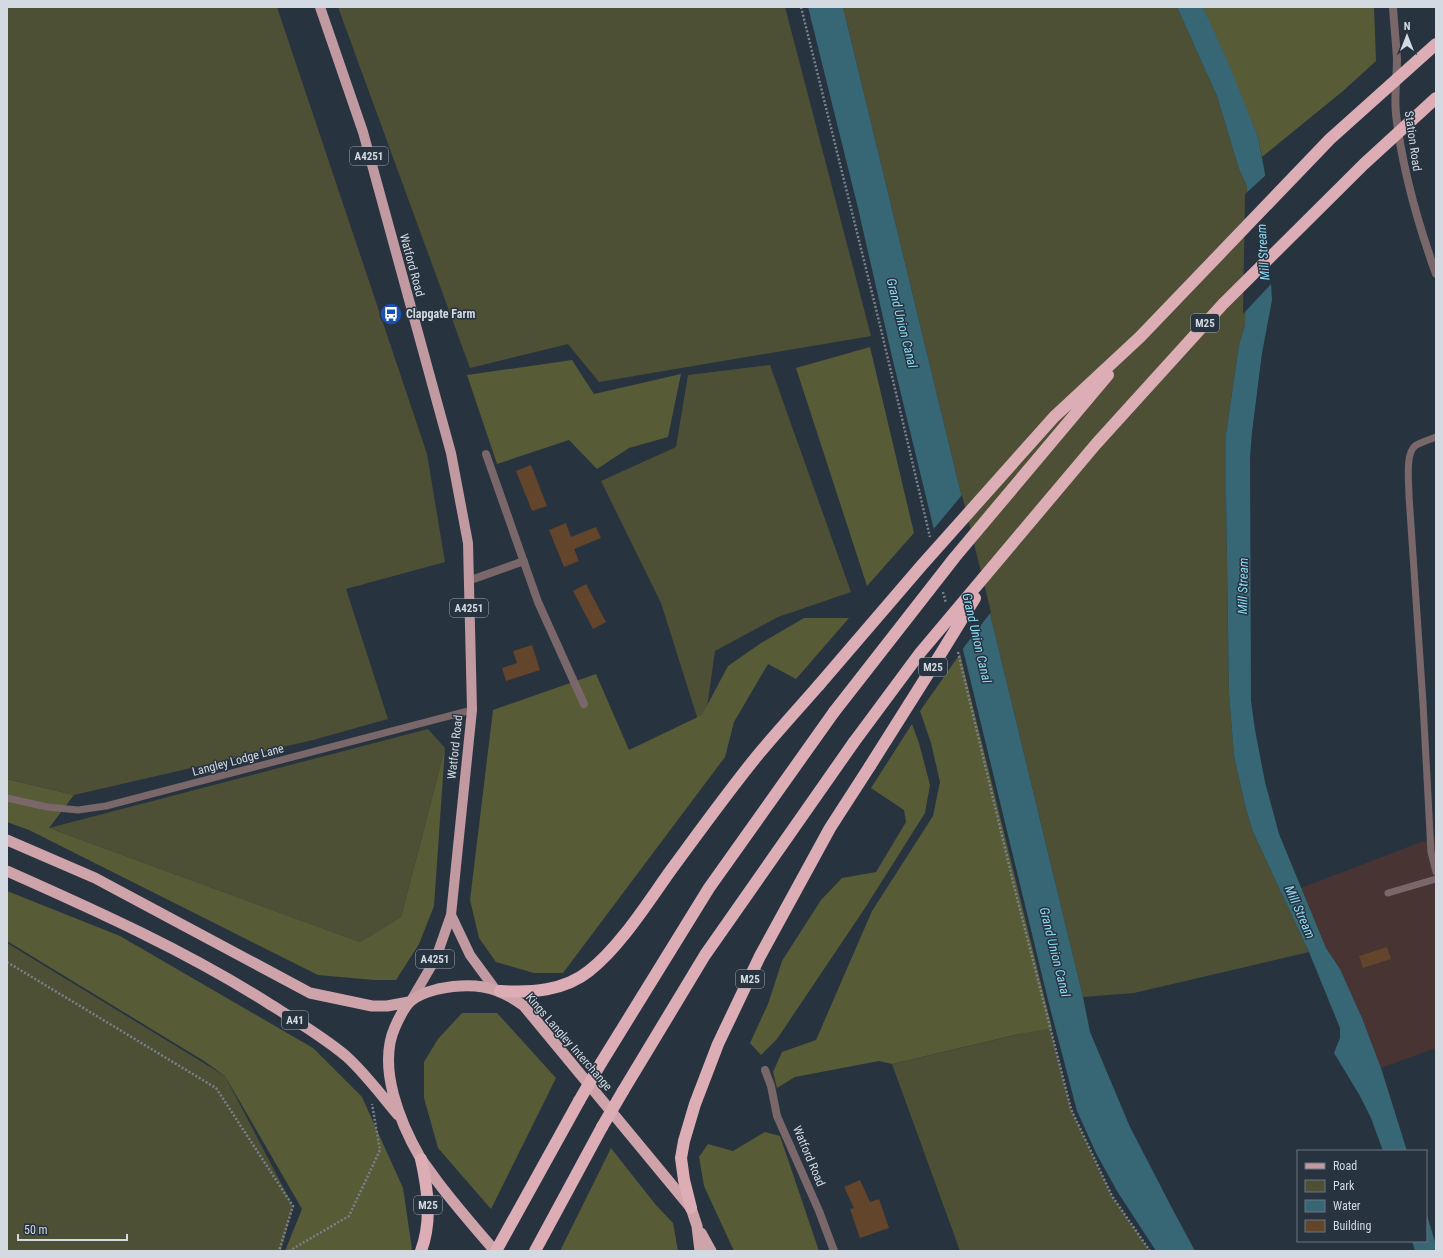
<svg xmlns="http://www.w3.org/2000/svg" width="1443" height="1258" font-family="'Roboto Condensed',sans-serif">
	<style>
		.commercial { fill: #483433 }
		.green { fill: #4d5034 }
		.forest { fill: #575b36 }
		.water { fill: #376674 }
		.pier { fill: #283340 }
		.building { fill: #62452b }
		.lines { fill: none; stroke-linecap: round; stroke-linejoin: round }
		.path { stroke: #78818c; stroke-width: 2.5; stroke-dasharray: 2 2; stroke-linecap: butt }
		.service { stroke: #7a6769; stroke-width: 7 }
		.minor { stroke: #7a6769; stroke-width: 8 }
		.tertiary { stroke: #7a6769; stroke-width: 8 }
		.primary { stroke: #c199a0; stroke-width: 10 }
		.trunk { stroke: #cea3aa; stroke-width: 11 }
		.motorway { stroke: #dcadb5; stroke-width: 12 }
		.motorway-bridge { stroke: #dcadb5; stroke-width: 12 }
		.labels { text-anchor: middle; dominant-baseline: central; stroke-width: 3; stroke-linejoin: round; paint-order: stroke }
		.shield { fill: #283340; stroke: #a0a8b1; stroke-width: 1 }
		.shield-label { font-size: 11px; font-weight: bold; fill: #d3dae2 }
		.street-label { font-size: 12px; fill: #d3dae2; stroke: #283340 }
		.poi-label { font-size: 12px; font-weight: bold; fill: #d3dae2; stroke: #283340; text-anchor: start }
		.water-label { font-size: 13px; font-style: italic; fill: #8cddf5; stroke: #283340 }
	</style>
	<rect width="100%" height="100%" fill="#283340"/>
	<path class="commercial" d="M 1436,838 L 1436,1048 L 1381,1068 L 1362,1018 L 1340,969 L 1326,948 L 1301,888 L 1421,842 Z"/>
	<path class="green" d="M 7,7 L 277,7 L 427,454 L 445,562 L 346,589 L 388,719 L 313,740 L 74,795 L 7,779 Z
		M 338,7 L 785,7 L 871,336 L 599,382 L 568,344 L 470,368 Z
		M 843,7 L 1177,7 L 1217,96 L 1239,169 L 1247,186 L 1245,325 L 1239,345 L 1226,434 L 1226,498 L 1229,694 L 1234,756 L 1246,809 L 1253,832 L 1309,952 L 1134,993 L 1083,997 Z
		M 770,365 L 851,592 L 778,617 L 715,651 L 703,736 L 661,603 L 601,481 L 676,447 L 688,375 Z
		M 428,729 L 445,748 L 401,917 L 360,942 L 49,828 Z
		M 7,943 L 225,1076 L 293,1206 L 281,1251 L 7,1251 Z
		M 1050,1027 L 1071,1109 L 1112,1196 L 1150,1251 L 960,1251 L 892,1064 Z"/>
	<path class="forest" d="M 1203,7 L 1374,7 L 1376,61 L 1343,91 L 1262,157 L 1258,137 Z
		M 870,347 L 914,533 L 867,586 L 796,368 Z
		M 572,360 L 594,394 L 681,374 L 668,437 L 629,448 L 597,469 L 569,440 L 497,464 L 467,375 Z
		M 804,618 L 849,618 L 796,679 L 768,664 L 734,722 L 725,757 L 563,973 L 534,973 L 496,962 L 479,938 L 470,900 L 493,710 L 596,674 L 629,750 L 702,715 L 728,666 L 761,643 Z
		M 960,654 L 1052,1028 L 1015,1035 L 892,1064 L 879,1061 L 795,1077 L 777,1088 L 773,1072 L 782,1052 L 816,1040 L 872,911 L 933,816 L 940,782 L 931,743 L 920,711 Z
		M 912,724 L 919,743 L 930,785 L 925,813 L 865,908 L 777,1039 L 761,1055 L 750,1043 L 768,1004 L 782,961 L 821,900 L 842,878 L 876,872 L 906,822 L 904,810 L 871,788 Z
		M 445,748 L 434,906 L 419,944 L 396,980 L 374,980 L 318,975 L 29,830 L 7,822 L 7,779 L 74,795 L 49,828 L 360,942 L 401,917 Z
		M 7,891 L 120,936 L 313,1048 L 362,1097 L 403,1188 L 412,1249 L 410,1251 L 285,1251 L 302,1209 L 225,1076 L 204,1061 L 7,941 Z
		M 462,1013 L 497,1013 L 556,1078 L 491,1209 L 438,1148 L 424,1098 L 424,1062 L 438,1039 Z
		M 765,1132 L 780,1136 L 819,1251 L 734,1251 L 704,1186 L 699,1157 L 708,1144 L 733,1151 Z
		M 611,1148 L 655,1204 L 673,1223 L 678,1251 L 560,1251 Z"/>
	<path class="water" d="M 808,7 L 843,7 L 1083,997 L 1090,1032 L 1130,1127 L 1174,1212 L 1195,1251 L 1156,1251 L 1117,1191 L 1096,1153 L 1077,1111 L 1048,1000 L 893,361 L 858,208 Z
		M 1177,7 L 1203,7 L 1228,62 L 1258,137 L 1265,174 L 1272,300 L 1262,353 L 1252,432 L 1250,457 L 1251,701 L 1255,730 L 1265,782 L 1279,834 L 1326,948 L 1340,969 L 1362,1018 L 1381,1068 L 1407,1151 L 1383,1151 L 1371,1118 L 1360,1096 L 1334,1053 L 1340,1038 L 1340,1028 L 1309,952 L 1253,832 L 1246,809 L 1234,756 L 1229,694 L 1226,498 L 1226,434 L 1239,345 L 1245,325 L 1247,186 L 1239,169 L 1217,96 Z
		M 1426,1212 L 1436,1245 L 1436,1251 L 1415,1251 L 1412,1241 L 1426,1241 Z"/>
	<path class="pier" d="M 1267,174 L 1273,282 L 1243,314 L 1245,194 Z
		M 962,495 L 991,612 L 961,651 L 932,531 Z"/>
	<path class="building" d="M 531,465 L 547,506 L 532,511 L 516,471 Z
		M 566,523 L 571,537 L 596,527 L 601,538 L 574,549 L 579,561 L 564,567 L 549,530 Z
		M 586,584 L 606,622 L 593,629 L 573,591 Z
		M 532,645 L 540,670 L 506,681 L 502,668 L 517,663 L 513,651 Z
		M 1387,947 L 1391,959 L 1363,968 L 1359,956 Z
		M 860,1180 L 870,1202 L 879,1199 L 889,1228 L 860,1238 L 850,1209 L 854,1208 L 844,1187 Z"/>
	<g class="lines">
		<path class="path" d="M 801,7 L 879,321 L 930,537
			M 943,592 L 946,603
			M 958,652 L 1015,890 L 1071,1109 L 1112,1196 L 1150,1251
			M 7,962 L 216,1088 L 293,1206 L 279,1251
			M 289,1251 L 349,1216 L 380,1150 L 372,1104"/>
		<path class="service" d="M 1436,437 C 1429,440 1421,442 1415,446 C 1405,454 1409,484 1409,496 L 1423,703 L 1431,852 L 1436,872
			M 7,798 L 47,807 L 78,810 L 106,806 L 472,710
			M 1388,893 L 1436,879"/>
		<path class="minor" d="M 486,454 L 538,602 L 584,704
			M 468,581 L 524,561
			M 765,1070 L 771,1086 L 777,1116 L 819,1211 L 834,1251"/>
		<path class="tertiary" d="M 1393,7 C 1394,24 1396,42 1397,59 C 1397,77 1394,96 1396,114 C 1402,169 1417,221 1436,274"/>
		<path class="primary" d="M 320,7 L 363,132 L 451,453 L 468,543 L 472,710 L 451,915 L 436,958 L 412,999
			M 451,915 L 470,955 L 495,989"/>
		<path class="trunk" d="M 7,840 L 95,878 L 310,993 L 372,1006 L 387,1006 L 409,1002
			M 7,871 C 97,911 186,951 268,1003 C 295,1020 322,1036 346,1056 C 364,1072 382,1096 398,1115
			M 701,1233 L 711,1251
			M 495,1251 C 475,1228 455,1205 437,1181 C 432,1174 426,1166 421,1159 C 400,1123 377,1067 395,1027 C 406,1002 411,996 438,989 C 471,982 497,985 524,1006 L 691,1208 L 697,1226 L 700,1251"/>
		<path class="motorway" d="M 500,991 C 531,993 564,991 589,971 C 620,947 648,902 671,870 C 699,832 727,793 757,756 C 777,732 798,709 819,685
			M 601,1063 L 709,888 L 834,712
			M 623,1091 L 705,955 L 854,742
			M 691,1208 L 684,1180 L 681,1158 L 684,1141 L 695,1104 L 718,1044 L 760,956 L 830,828 L 870,766
			M 421,1251 C 432,1221 428,1190 421,1159
			M 496,1251 L 579,1101
			M 535,1251 L 602,1127"/>
		<path class="motorway-bridge" d="M 819,685 L 922,565 L 1054,417 L 1140,337 L 1330,139 L 1436,44
			M 834,712 L 955,557 L 1108,375
			M 854,742 L 920,653 L 1096,444 L 1223,304 L 1364,164 L 1436,98
			M 870,766 L 940,655 L 975,598
			M 579,1101 L 601,1063
			M 602,1127 L 623,1091"/>
	</g>
	<defs>
		<g id="bus-disc" transform="scale(1.15)"><circle r="9.5" fill="#1a4fb4" stroke="#283340"/><path d="M-5-6H5V4H4V6H2V4H-2V6H-4V4H-5ZM-3.5-4V0h7V-4ZM-3.5 1.2v1.5H-2V1.2ZM2 1.2v1.5H3.5V1.2Z" fill="#fff"/></g>
	</defs>
	<g fill-rule="evenodd">
		<use href="#bus-disc" x="391" y="314"/>
	</g>
	<g class="labels">
		<g class="shield">
			<rect x="350" y="147" width="38" height="18" rx="3"/>
			<rect x="1191" y="314" width="28" height="18" rx="3"/>
			<rect x="450" y="599" width="38" height="18" rx="3"/>
			<rect x="919" y="658" width="28" height="18" rx="3"/>
			<rect x="416" y="950" width="38" height="18" rx="3"/>
			<rect x="736" y="970" width="28" height="18" rx="3"/>
			<rect x="282" y="1011" width="26" height="18" rx="3"/>
			<rect x="414" y="1196" width="28" height="18" rx="3"/>
		</g>
		<g class="shield-label">
			<text x="369" y="156">A4251</text>
			<text x="1205" y="323">M25</text>
			<text x="469" y="608">A4251</text>
			<text x="933" y="667">M25</text>
			<text x="435" y="959">A4251</text>
			<text x="750" y="979">M25</text>
			<text x="295" y="1020">A41</text>
			<text x="428" y="1205">M25</text>
		</g>
		<g class="street-label">
			<text transform="translate(1413 141) rotate(82)">Station Road</text>
			<text transform="translate(412 265) rotate(75)">Watford Road</text>
			<text transform="translate(455 747) rotate(-84)">Watford Road</text>
			<text transform="translate(238 760) rotate(-15)">Langley Lodge Lane</text>
			<text transform="translate(569 1042) rotate(49)">Kings Langley Interchange</text>
			<text transform="translate(809 1156) rotate(67)">Watford Road</text>
		</g>
		<g class="poi-label">
			<text x="406" y="314">Clapgate Farm</text>
		</g>
		<g class="water-label">
			<text transform="translate(1263 252) rotate(-94)">Mill Stream</text>
			<text transform="translate(902 323) rotate(76)">Grand Union Canal</text>
			<text transform="translate(1243 586) rotate(-89)">Mill Stream</text>
			<text transform="translate(977 638) rotate(77)">Grand Union Canal</text>
			<text transform="translate(1300 912) rotate(66)">Mill Stream</text>
			<text transform="translate(1055 952) rotate(76)">Grand Union Canal</text>
		</g>
	</g>
	<rect width="1443" height="1258" fill="none" stroke="#d3dae2" stroke-width="16"/>
	<rect x="1297" y="1150" width="130" height="92" fill="#283340" stroke="#6c7681"/>
	<rect x="1305" y="1163" width="20" height="6" fill="#c199a0" stroke="#6c7681"/>
	<text x="1333" y="1170" font-size="12" fill="#d3dae2">Road</text>
	<rect x="1305" y="1180" width="20" height="12" fill="#4d5034" stroke="#6c7681"/>
	<text x="1333" y="1190" font-size="12" fill="#d3dae2">Park</text>
	<rect x="1305" y="1200" width="20" height="12" fill="#376674" stroke="#6c7681"/>
	<text x="1333" y="1210" font-size="12" fill="#d3dae2">Water</text>
	<rect x="1305" y="1220" width="20" height="12" fill="#62452b" stroke="#6c7681"/>
	<text x="1333" y="1230" font-size="12" fill="#d3dae2">Building</text>
	<g transform="translate(1407 36)" stroke="#283340" stroke-width="3" paint-order="stroke">
	<path d="M0-3L7 15L0 10L-7 15Z" fill="#d3dae2"/>
	<text y="-6" font-size="11" font-weight="bold" text-anchor="middle" fill="#d3dae2">N</text>
	</g>
	<path d="M18 1234v6h109v-6" fill="none" stroke="#d3dae2" stroke-width="2"/>
	<text x="24" y="1234" font-size="12" fill="#d3dae2" stroke="#283340" stroke-width="3" paint-order="stroke">50 m</text>
</svg>
